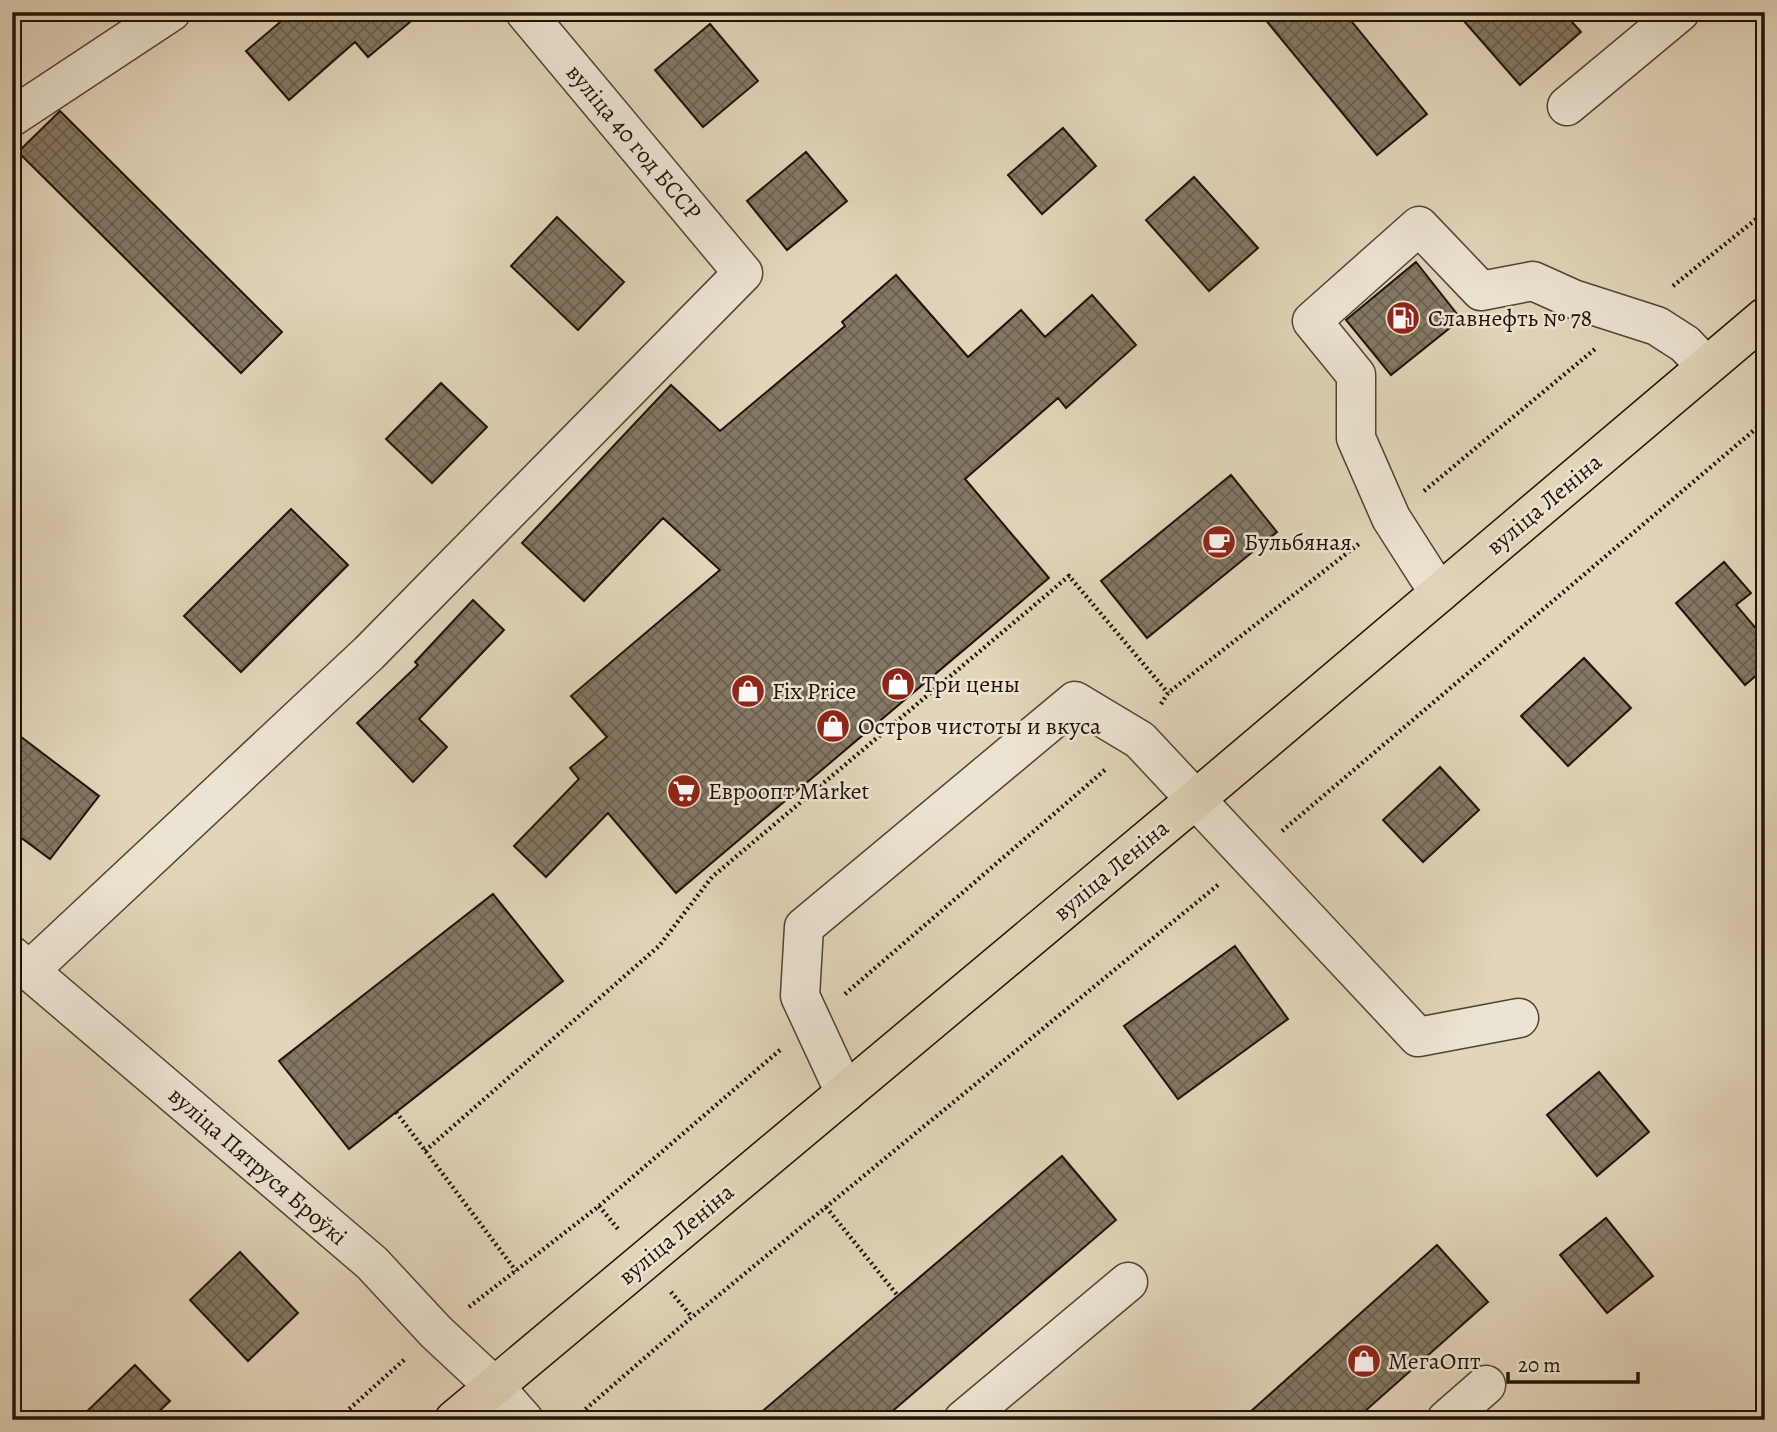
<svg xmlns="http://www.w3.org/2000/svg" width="1777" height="1432" font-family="Alegreya,serif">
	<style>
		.building { fill: url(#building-cross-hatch); stroke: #1f1307; stroke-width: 2 }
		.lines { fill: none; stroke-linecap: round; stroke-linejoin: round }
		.minor-casing { stroke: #504434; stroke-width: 41 }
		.major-casing { stroke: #1f1307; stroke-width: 41 }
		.path { stroke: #1f1307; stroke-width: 4.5; stroke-dasharray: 2 3.5; stroke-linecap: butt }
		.minor { stroke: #ece4d2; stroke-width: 38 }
		.major { stroke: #e2d5ba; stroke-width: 38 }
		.labels { text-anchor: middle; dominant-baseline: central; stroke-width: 5; stroke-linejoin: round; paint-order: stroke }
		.street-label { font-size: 24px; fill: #1f1307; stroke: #ece4d2 }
		.poi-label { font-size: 24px; fill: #1f1307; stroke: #ece4d2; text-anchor: start }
	</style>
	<defs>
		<pattern id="building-cross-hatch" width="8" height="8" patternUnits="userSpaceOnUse" patternTransform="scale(1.75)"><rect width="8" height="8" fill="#847864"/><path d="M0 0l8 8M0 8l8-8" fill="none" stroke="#6b6150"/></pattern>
	</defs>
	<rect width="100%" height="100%" fill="#e2d5ba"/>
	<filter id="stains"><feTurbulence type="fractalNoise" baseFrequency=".00286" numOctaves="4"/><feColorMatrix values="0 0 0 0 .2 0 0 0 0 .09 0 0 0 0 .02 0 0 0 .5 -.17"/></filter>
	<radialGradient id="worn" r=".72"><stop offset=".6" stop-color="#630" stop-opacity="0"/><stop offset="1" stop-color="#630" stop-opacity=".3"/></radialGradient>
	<path class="building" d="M 292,12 L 422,12 L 368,57 L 355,42 L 289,100 L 246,51 Z
		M 1259,12 L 1344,12 L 1427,114 L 1377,155 Z
		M 1456,12 L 1563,12 L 1581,32 L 1520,85 Z
		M 710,24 L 758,81 L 703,127 L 655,70 Z
		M 60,111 L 282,332 L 241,373 L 18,152 Z
		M 1063,128 L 1096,166 L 1042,214 L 1008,175 Z
		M 806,152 L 847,201 L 787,250 L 747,201 Z
		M 1194,177 L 1258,248 L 1209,291 L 1146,220 Z
		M 557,217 L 624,282 L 578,330 L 511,266 Z
		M 1416,262 L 1461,319 L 1391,375 L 1346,320 Z
		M 896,275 L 968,357 L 1021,310 L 1045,337 L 1092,295 L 1136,345 L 1066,408 L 1058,398 L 965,479 L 1049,578 L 676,893 L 608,813 L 546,877 L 514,846 L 579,779 L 570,768 L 607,737 L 571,696 L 720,570 L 663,518 L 584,601 L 522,543 L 671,385 L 720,431 L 845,326 L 842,322 Z
		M 441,383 L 487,427 L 432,483 L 386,439 Z
		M 1231,475 L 1277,532 L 1147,638 L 1101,581 Z
		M 291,509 L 348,565 L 241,672 L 184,616 Z
		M 1724,562 L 1751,593 L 1736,605 L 1765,639 L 1765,668 L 1745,685 L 1676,603 Z
		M 473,600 L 504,630 L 419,719 L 447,747 L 413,782 L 357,723 L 418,665 L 415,662 Z
		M 1584,658 L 1631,708 L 1568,766 L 1521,716 Z
		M 12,730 L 99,796 L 50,859 L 12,831 Z
		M 1440,767 L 1479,810 L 1423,862 L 1383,820 Z
		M 493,894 L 563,981 L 349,1149 L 279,1061 Z
		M 1235,946 L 1288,1019 L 1178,1099 L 1124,1026 Z
		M 1599,1072 L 1649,1132 L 1597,1176 L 1547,1115 Z
		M 1062,1156 L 1116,1220 L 882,1420 L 752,1420 Z
		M 1606,1218 L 1653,1276 L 1607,1313 L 1560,1255 Z
		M 1437,1245 L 1488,1302 L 1355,1420 L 1241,1420 Z
		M 240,1252 L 298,1313 L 248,1361 L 190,1300 Z
		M 135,1365 L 170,1401 L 150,1420 L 78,1420 Z"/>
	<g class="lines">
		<g class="minor-casing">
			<path id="minor" d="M 1567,106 L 1680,12
				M 12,117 L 171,12
				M 1439,593 L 1391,518 L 1356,438 L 1356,375 L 1312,321 L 1419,226 L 1481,291 L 1533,281 L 1573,299 L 1657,326 L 1685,344 L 1706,366
				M 12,956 L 372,1263 L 436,1332 L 495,1387 L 524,1420
				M 30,970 L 369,653 L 743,273 L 525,12
				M 845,1093 L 800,996 L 804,927 L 1075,701 L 1140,740 L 1418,1037 L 1519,1018
				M 963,1420 L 1128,1282
				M 1446,1420 L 1486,1385"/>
		</g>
		<g class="major-casing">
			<path id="major" d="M 454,1420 L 1196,799 L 1765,317"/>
		</g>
		<path class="path" d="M 1673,286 L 1765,212
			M 1424,491 L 1595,349
			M 1161,704 L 1168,693 L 1360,543
			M 1282,831 L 1765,421
			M 845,994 L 1106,769
			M 396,1112 L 516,1271
			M 425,1151 L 659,946 L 712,877 L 1069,576 L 1168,693
			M 599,1206 L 618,1229
			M 826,1207 L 898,1296
			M 671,1292 L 692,1317
			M 469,1307 L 599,1206 L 780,1050
			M 337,1420 L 405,1359
			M 573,1420 L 692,1317 L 1219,884"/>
		<use href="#minor" class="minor"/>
		<use href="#major" class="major"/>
	</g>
	<defs>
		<g id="fuel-disc" transform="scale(1.75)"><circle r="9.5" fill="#8f2418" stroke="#ece4d2"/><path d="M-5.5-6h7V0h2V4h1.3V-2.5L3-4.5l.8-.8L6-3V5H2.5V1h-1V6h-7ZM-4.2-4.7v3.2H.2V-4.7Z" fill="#fff"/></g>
		<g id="cafe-disc" transform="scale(1.75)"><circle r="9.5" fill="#8f2418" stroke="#ece4d2"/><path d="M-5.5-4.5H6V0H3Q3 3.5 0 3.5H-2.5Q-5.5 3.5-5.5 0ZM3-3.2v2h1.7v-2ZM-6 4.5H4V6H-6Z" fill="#fff"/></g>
		<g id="shop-disc" transform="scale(1.75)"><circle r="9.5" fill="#8f2418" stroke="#ece4d2"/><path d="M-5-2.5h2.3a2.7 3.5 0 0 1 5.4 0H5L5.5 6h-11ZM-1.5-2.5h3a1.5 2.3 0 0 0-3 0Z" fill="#fff"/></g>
		<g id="supermarket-disc" transform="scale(1.75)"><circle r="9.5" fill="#8f2418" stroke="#ece4d2"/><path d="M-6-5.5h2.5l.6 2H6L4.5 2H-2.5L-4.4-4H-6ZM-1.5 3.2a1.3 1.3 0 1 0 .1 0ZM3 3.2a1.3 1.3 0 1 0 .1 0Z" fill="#fff"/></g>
	</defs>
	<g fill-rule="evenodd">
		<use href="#fuel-disc" x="1403" y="318"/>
		<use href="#cafe-disc" x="1219" y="542"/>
		<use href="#shop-disc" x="898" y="684"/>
		<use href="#shop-disc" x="748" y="691"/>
		<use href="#shop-disc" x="833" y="726"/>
		<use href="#supermarket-disc" x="684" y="791"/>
		<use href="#shop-disc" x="1364" y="1361"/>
	</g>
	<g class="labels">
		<g class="street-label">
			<text transform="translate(634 142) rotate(50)">вуліца 40 год БССР</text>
			<text transform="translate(1544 504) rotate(-40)">вуліца Леніна</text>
			<text transform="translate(1111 870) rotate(-40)">вуліца Леніна</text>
			<text transform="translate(258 1166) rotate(41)">вуліца Пятруся Броўкі</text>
			<text transform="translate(676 1234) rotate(-40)">вуліца Леніна</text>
		</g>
		<g class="poi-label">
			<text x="1428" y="318">Славнефть № 78</text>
			<text x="1244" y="542">Бульбяная</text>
			<text x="922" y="684">Три цены</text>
			<text x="772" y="691">Fix Price</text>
			<text x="858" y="726">Остров чистоты и вкуса</text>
			<text x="708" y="791">Евроопт Market</text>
			<text x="1388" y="1361">МегаОпт</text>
		</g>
	</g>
	<rect width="1777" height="1432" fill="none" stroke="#e2d5ba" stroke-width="42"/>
	<rect x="14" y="14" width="1749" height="1404" fill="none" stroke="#1f1307" stroke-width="3.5"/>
	<rect x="21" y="21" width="1735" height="1390" fill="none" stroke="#1f1307" stroke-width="2"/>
	<path d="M1508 1372v10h130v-10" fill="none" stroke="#1f1307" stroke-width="3.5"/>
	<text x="1518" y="1372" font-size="21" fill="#1f1307" stroke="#ece4d2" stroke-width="5" paint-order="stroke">20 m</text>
	<rect width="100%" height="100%" filter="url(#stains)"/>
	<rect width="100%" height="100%" fill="url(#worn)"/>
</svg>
